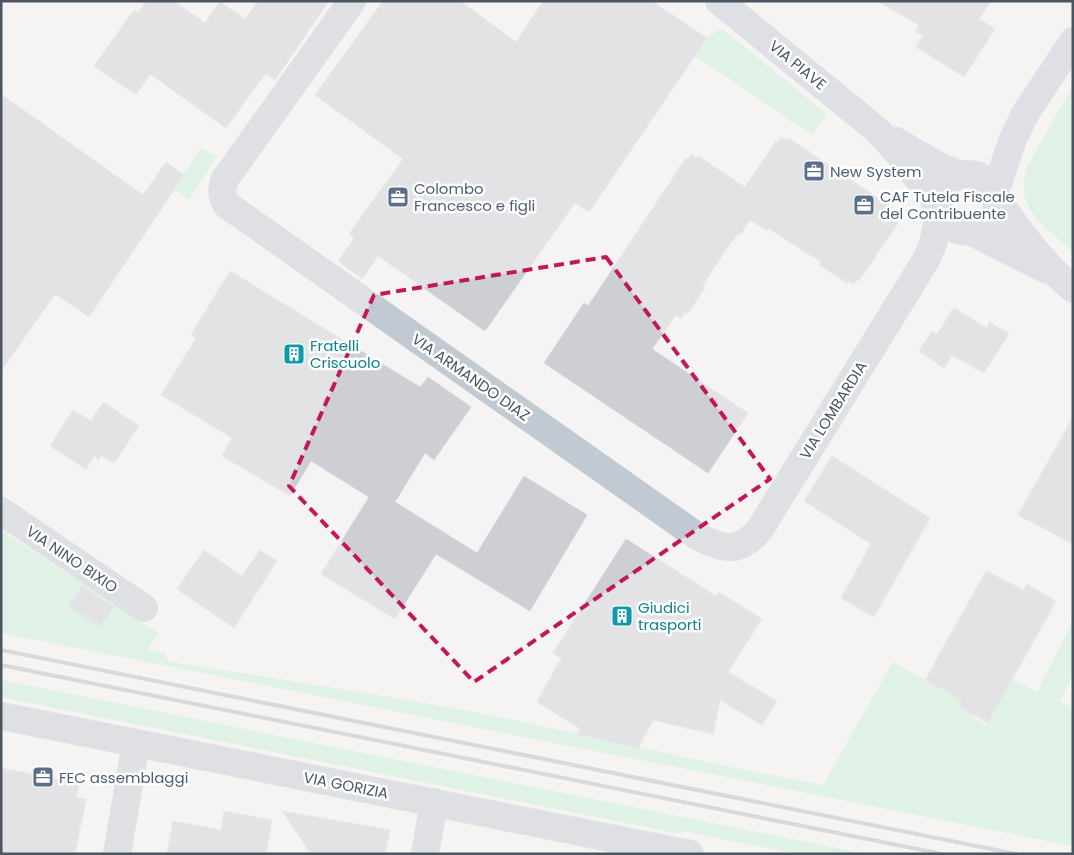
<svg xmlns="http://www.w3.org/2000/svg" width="1074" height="855" font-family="Poppins,sans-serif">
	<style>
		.green { fill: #c3f1d5 }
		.building { fill: #cdcfd5; stroke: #d7d9de }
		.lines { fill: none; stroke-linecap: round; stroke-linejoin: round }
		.street { stroke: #c1cad2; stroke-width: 28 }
		.secondary { stroke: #c1cbd6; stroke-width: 28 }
		.rail { stroke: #b5b8bd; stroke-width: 4 }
		.marked { fill: none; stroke: #c2185b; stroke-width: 4; stroke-dasharray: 10 6; stroke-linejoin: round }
		.labels { text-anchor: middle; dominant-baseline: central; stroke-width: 5; stroke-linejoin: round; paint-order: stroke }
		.street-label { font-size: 15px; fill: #4a5661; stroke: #fff }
		.service-label { font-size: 15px; fill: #4e5e75; stroke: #fff; text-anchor: start }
		.culture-label { font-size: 15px; fill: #0d838f; stroke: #fff; text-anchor: start }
	</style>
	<rect width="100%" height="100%" fill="#f5f3f3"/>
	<path class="green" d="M 722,29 L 827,114 L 812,135 L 694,55 C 703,44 708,33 722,29 Z
		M 1073,85 L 1073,252 C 1045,227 1011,207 1028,165 Z
		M 201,148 L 217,157 L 189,200 L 174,189 Z
		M 1,530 L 158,633 L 147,650 L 165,653 L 166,657 L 170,662 C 285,680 400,697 513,720 C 617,742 719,766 823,785 L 893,662 L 940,688 L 963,698 L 959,706 L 973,715 L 972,717 L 986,725 L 1012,679 L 1037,692 L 1073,621 L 1073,675 L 1060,701 L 1073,708 L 1073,846 L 1,633 Z
		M 1,680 L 866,854 L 798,854 L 687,832 L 675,833 L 1,697 Z"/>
	<path class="building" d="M 146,1 L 174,1 L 205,23 L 220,2 L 245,19 L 258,1 L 329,1 L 275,80 L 266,73 L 226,128 L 150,74 L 136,95 L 94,66 L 134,10 L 138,13 Z
		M 383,1 L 460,1 L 516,42 L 543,1 L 652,1 L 707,38 L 589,212 L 575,203 L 485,331 L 378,256 L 362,279 L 338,261 L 354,238 L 349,234 L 403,159 L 315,95 Z
		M 877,1 L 991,1 L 979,19 L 995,29 L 964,77 L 916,47 L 923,36 L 915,32 L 919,25 Z
		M 1,94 L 143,195 L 166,162 L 184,175 L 89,317 L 55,294 L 1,371 Z
		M 781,137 L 787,141 L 788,138 L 896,210 L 895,212 L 900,215 L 896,221 L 898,223 L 859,281 L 857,280 L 854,284 L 848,281 L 847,283 L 819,265 L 821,262 L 768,228 L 767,231 L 750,220 L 740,235 L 738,234 L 727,248 L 702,287 L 705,288 L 687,314 L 685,312 L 681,318 L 676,315 L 652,349 L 748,413 L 708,473 L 544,363 L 584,303 L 588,306 L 686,158 L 688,159 L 691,154 L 697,158 L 698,156 L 745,187 L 776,141 L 778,142 Z
		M 230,271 L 420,387 L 428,377 L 471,407 L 434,460 L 425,453 L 395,502 L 477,553 L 524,476 L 587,515 L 530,611 L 436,554 L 395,619 L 321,574 L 369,497 L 311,461 L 290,496 L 222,456 L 232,438 L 161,395 L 196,338 L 191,335 Z
		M 954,308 L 987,328 L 990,322 L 1009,334 L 984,373 L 952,355 L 944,368 L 919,351 L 932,331 L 937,334 Z
		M 103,402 L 139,426 L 114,463 L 101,455 L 99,460 L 94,456 L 86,469 L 50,446 L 73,410 L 91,421 Z
		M 1073,417 L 1073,544 L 1018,515 Z
		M 832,456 L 930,518 L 874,617 L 841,598 L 871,544 L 804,501 Z
		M 626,539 L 716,596 L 719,592 L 762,619 L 728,672 L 777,701 L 762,725 L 720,700 L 713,734 L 653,720 L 638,748 L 577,734 L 580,729 L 537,702 L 561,658 L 553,653 Z
		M 204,550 L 242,576 L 260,550 L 277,561 L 234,628 L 177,589 Z
		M 986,571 L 1024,590 L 1027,584 L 1056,601 L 988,723 L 958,706 L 962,700 L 925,680 Z
		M 82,586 L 114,607 L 100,627 L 68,606 Z
		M 1,768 L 79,783 L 76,797 L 86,799 L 75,854 L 1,854 Z
		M 224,811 L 272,820 L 266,854 L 167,854 L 173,821 L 221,830 Z
		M 282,811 L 390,830 L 385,854 L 311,854 Z"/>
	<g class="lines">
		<path class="street" d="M 352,1 L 225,179 C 221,189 221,196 227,205 L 697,536 C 723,550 740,554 760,529 L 926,260 L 933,244 L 940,212
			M 1,511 L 144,608
			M 1,716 L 690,854
			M 117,854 L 136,743
			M 425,854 L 434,802"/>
		<path class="secondary" d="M 719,1 L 877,130 L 899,154 L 939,206
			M 896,141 L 937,165 L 960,175
			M939 203a29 29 0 1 1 58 0a29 29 0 1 1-58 0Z
			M 995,192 L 1013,139 L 1025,114 L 1073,41
			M 996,197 C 1018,231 1042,263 1073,289
			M 970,231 L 1045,269"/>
		<path class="rail" d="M 1,650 L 1016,854
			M 1,665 L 942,854"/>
	</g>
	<path d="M0 0H1074V855H0ZM 606,257 L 770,479 L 474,682 L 289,486 L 374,295 Z" fill="#f5f3f3" fill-opacity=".55" fill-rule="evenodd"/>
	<path class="marked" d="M 606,257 L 770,479 L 474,682 L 289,486 L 374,295 Z"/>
	<defs>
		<g id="office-square" transform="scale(1.125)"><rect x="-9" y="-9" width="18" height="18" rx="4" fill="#5c6f8a" stroke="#fff"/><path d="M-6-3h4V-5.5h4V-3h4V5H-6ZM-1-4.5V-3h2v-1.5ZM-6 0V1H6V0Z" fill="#fff"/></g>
		<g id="building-square" transform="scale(1.125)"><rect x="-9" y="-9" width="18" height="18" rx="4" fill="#0f9aa8" stroke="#fff"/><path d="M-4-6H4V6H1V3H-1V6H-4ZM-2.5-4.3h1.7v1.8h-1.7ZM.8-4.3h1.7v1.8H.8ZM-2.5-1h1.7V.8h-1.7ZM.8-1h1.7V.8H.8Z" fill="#fff"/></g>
	</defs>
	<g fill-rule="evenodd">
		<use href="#office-square" x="814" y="171"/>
		<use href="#office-square" x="398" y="197"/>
		<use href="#office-square" x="864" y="205"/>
		<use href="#building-square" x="294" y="354"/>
		<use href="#building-square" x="622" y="616"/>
		<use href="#office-square" x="43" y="777"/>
	</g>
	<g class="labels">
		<g class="street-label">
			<text transform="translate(798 65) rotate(39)">VIA PIAVE</text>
			<text transform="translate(471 377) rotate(35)">VIA ARMANDO DIAZ</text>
			<text transform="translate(833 410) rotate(-58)">VIA LOMBARDIA</text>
			<text transform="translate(72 559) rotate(34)">VIA NINO BIXIO</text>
			<text transform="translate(346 785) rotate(11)">VIA GORIZIA</text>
		</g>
		<g class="service-label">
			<text x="830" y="171">New System</text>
			<text x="414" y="188">Colombo<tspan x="414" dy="17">Francesco e figli</tspan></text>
			<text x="880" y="196">CAF Tutela Fiscale<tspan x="880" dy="17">del Contribuente</tspan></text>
			<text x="59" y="777">FEC assemblaggi</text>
		</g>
		<g class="culture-label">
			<text x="310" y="345">Fratelli<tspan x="310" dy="17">Criscuolo</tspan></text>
			<text x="638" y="607">Giudici<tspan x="638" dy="17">trasporti</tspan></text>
		</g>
	</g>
	<rect width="1074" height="855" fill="none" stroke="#4a5661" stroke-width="5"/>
</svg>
